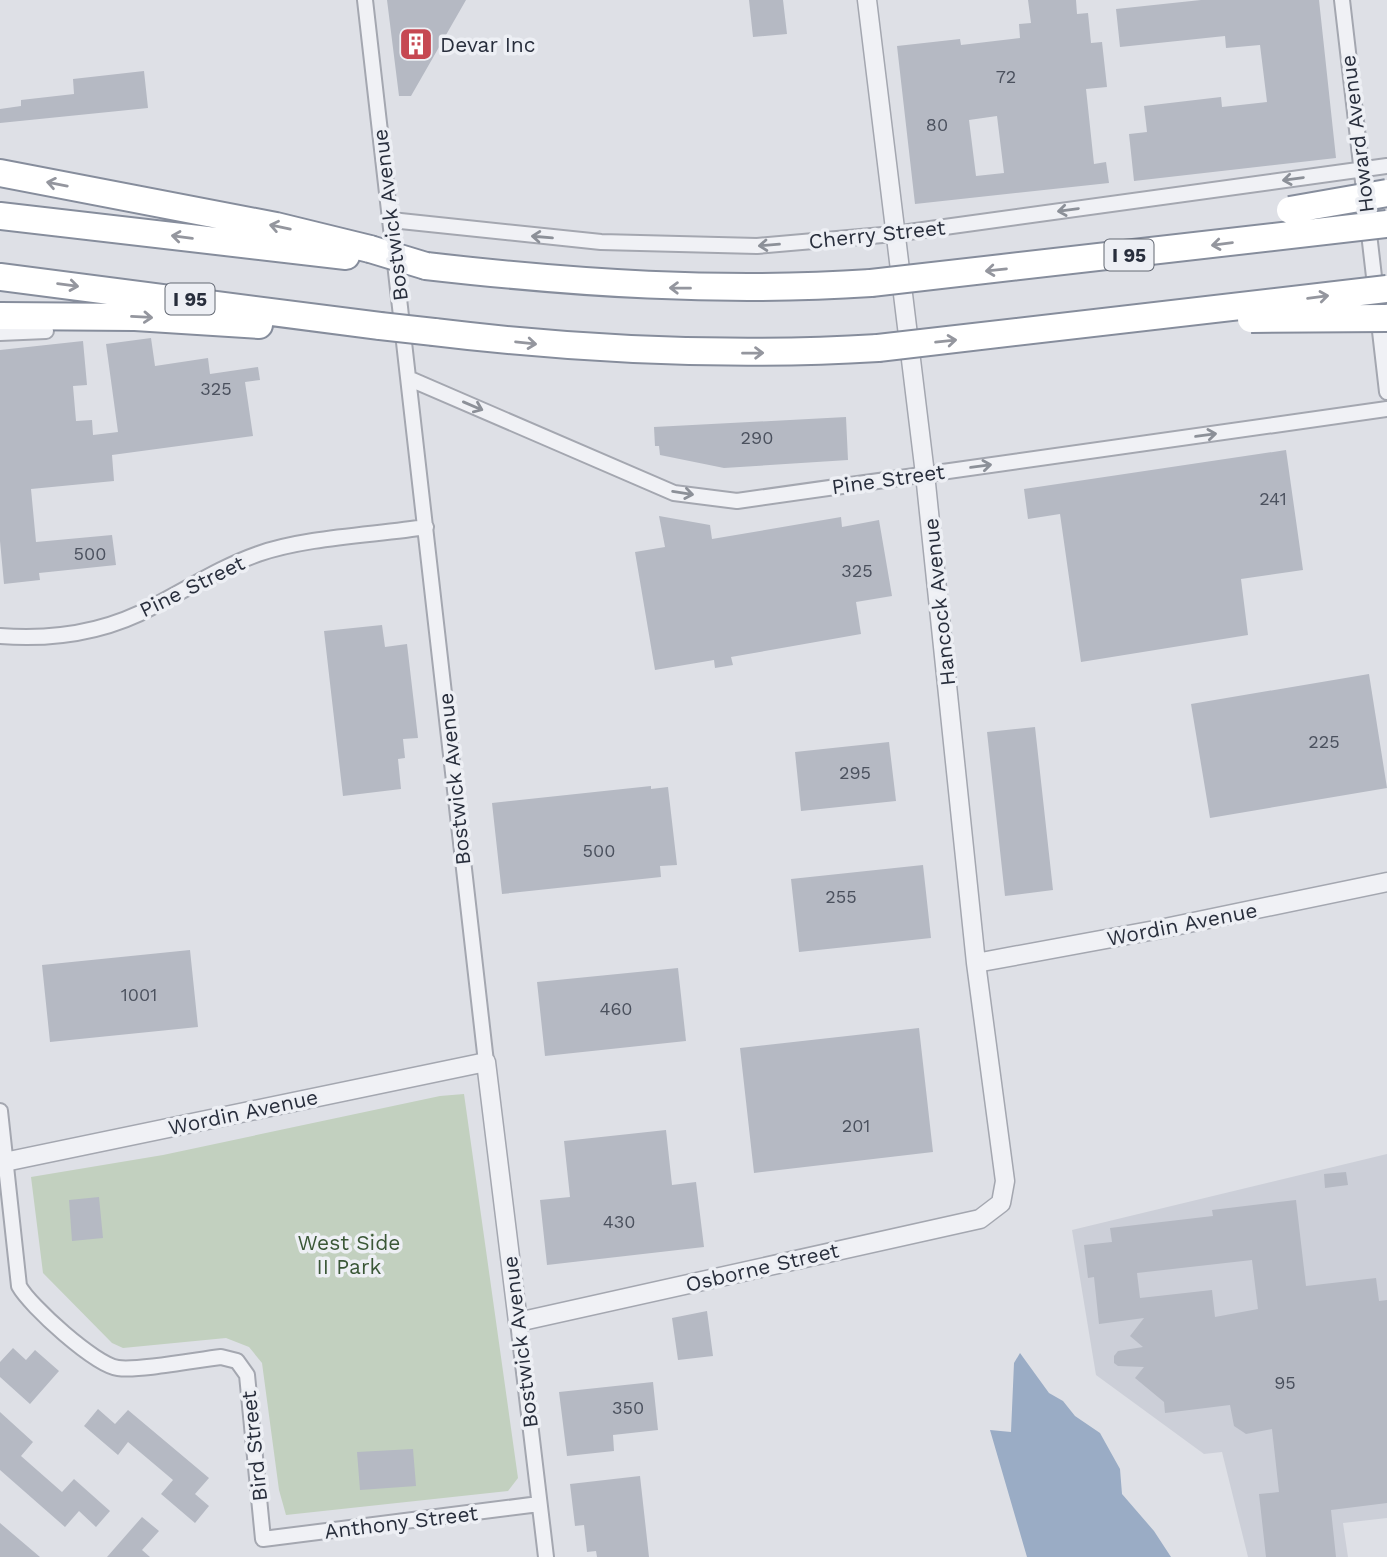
<svg xmlns="http://www.w3.org/2000/svg" width="1387" height="1557" font-family="'Work Sans',sans-serif">
	<style>
		.built { fill: #cccfd8 }
		.green { fill: #c2d0bf }
		.water { fill: #9aacc5 }
		.building { fill: #b5b9c3; fill-rule: evenodd }
		.lines { fill: none; stroke-linecap: round; stroke-linejoin: round }
		.minor-casing { stroke: #a4a7b0; stroke-width: 18 }
		.tertiary-casing { stroke: #a4a7b0; stroke-width: 21 }
		.motorway-casing { stroke: #868d9c; stroke-width: 30 }
		.minor { stroke: #f0f1f5; stroke-width: 14 }
		.tertiary { stroke: #f0f1f5; stroke-width: 18 }
		.motorway { stroke: #fff; stroke-width: 26 }
		.motorway-bridge-casing { stroke: #868d9c; stroke-width: 30; stroke-linecap: butt }
		.motorway-bridge { stroke: #fff; stroke-width: 26 }
		.oneway { stroke: #8c9098 }
		.oneway2 { stroke: #94969e }
		.labels { text-anchor: middle; dominant-baseline: central; stroke-width: 7; stroke-linejoin: round; paint-order: stroke }
		.number-label { font-size: 18px; fill: #4b515e }
		.shield { fill: #edeff4; stroke: #636873; stroke-width: 2 }
		.shield-label { font-size: 19px; font-weight: bold; fill: #282e3c }
		.poi-label { font-size: 21px; fill: #282e3c; stroke: #edeff4; text-anchor: start }
		.street-label { font-size: 21px; fill: #282e3c; stroke: #edeff4 }
		.park-label { font-size: 21px; fill: #3a5736; stroke: #edeff4 }
	</style>
	<rect width="100%" height="100%" fill="#dee0e6"/>
	<path class="built" d="M 1387,1154 L 1387,1518 L 1343,1523 L 1348,1557 L 1248,1557 L 1222,1452 L 1204,1454 L 1096,1375 L 1072,1230 Z"/>
	<path class="green" d="M 464,1094 L 518,1478 L 508,1491 L 286,1515 L 279,1490 L 262,1363 L 249,1347 L 226,1338 L 123,1348 L 112,1343 L 43,1273 L 31,1177 L 163,1155 L 440,1096 Z"/>
	<path class="water" d="M 1020,1353 L 1049,1393 L 1063,1401 L 1075,1416 L 1100,1433 L 1120,1469 L 1122,1494 L 1154,1531 L 1171,1557 L 1027,1557 L 990,1430 L 1011,1432 L 1014,1363 Z"/>
	<path class="building" d="M 387,0 L 466,0 L 411,96 L 399,96 Z
		M 749,0 L 783,0 L 787,34 L 753,37 Z
		M 1028,0 L 1076,0 L 1077,14 L 1088,13 L 1091,43 L 1102,42 L 1107,87 L 1086,89 L 1094,164 L 1106,162 L 1109,183 L 915,204 L 897,46 L 960,39 L 961,45 L 1020,38 L 1019,24 L 1031,23 ZM 997,116 L 1004,173 L 976,176 L 969,120 Z
		M 1201,0 L 1319,0 L 1336,158 L 1134,181 L 1129,134 L 1147,132 L 1144,106 L 1221,97 L 1222,107 L 1267,102 L 1260,45 L 1226,48 L 1225,36 L 1120,47 L 1116,9 Z
		M 144,71 L 148,108 L 0,123 L 0,109 L 21,106 L 21,100 L 74,94 L 73,79 Z
		M 151,338 L 155,366 L 208,358 L 210,374 L 258,367 L 260,380 L 245,382 L 253,436 L 112,455 L 114,481 L 31,489 L 36,542 L 112,535 L 116,565 L 39,573 L 40,580 L 4,584 L 0,541 L 0,350 L 83,341 L 87,385 L 73,386 L 76,421 L 92,420 L 93,435 L 118,432 L 106,344 Z
		M 846,417 L 848,460 L 724,468 L 660,455 L 659,446 L 655,446 L 654,427 Z
		M 1286,450 L 1303,570 L 1241,579 L 1248,635 L 1081,662 L 1060,514 L 1028,519 L 1024,489 Z
		M 659,516 L 710,525 L 712,539 L 841,517 L 842,527 L 879,520 L 892,596 L 856,602 L 861,634 L 731,657 L 733,665 L 715,668 L 714,660 L 655,670 L 635,552 L 665,547 Z
		M 382,625 L 385,647 L 407,644 L 418,738 L 403,739 L 405,758 L 398,759 L 401,789 L 343,796 L 324,631 Z
		M 1369,674 L 1387,788 L 1210,818 L 1191,704 Z
		M 1035,727 L 1053,890 L 1005,896 L 987,732 Z
		M 889,742 L 896,801 L 801,811 L 795,752 Z
		M 651,786 L 651,789 L 668,787 L 677,865 L 660,866 L 661,877 L 502,894 L 492,803 Z
		M 923,865 L 931,938 L 799,952 L 791,879 Z
		M 190,950 L 198,1027 L 50,1042 L 42,965 Z
		M 678,968 L 686,1041 L 545,1056 L 537,982 Z
		M 919,1028 L 933,1152 L 754,1173 L 740,1048 Z
		M 666,1130 L 672,1185 L 696,1182 L 704,1247 L 547,1265 L 540,1200 L 570,1197 L 564,1141 Z
		M 1346,1172 L 1348,1185 L 1325,1188 L 1324,1174 Z
		M 99,1197 L 103,1238 L 72,1241 L 69,1200 Z
		M 1296,1200 L 1306,1286 L 1376,1278 L 1379,1301 L 1387,1300 L 1387,1503 L 1331,1510 L 1336,1557 L 1266,1557 L 1259,1494 L 1279,1492 L 1272,1429 L 1246,1434 L 1234,1426 L 1230,1405 L 1165,1413 L 1164,1402 L 1135,1378 L 1144,1367 L 1118,1366 L 1114,1363 L 1114,1356 L 1118,1351 L 1143,1347 L 1130,1336 L 1144,1318 L 1099,1324 L 1094,1277 L 1088,1278 L 1084,1245 L 1112,1242 L 1110,1228 L 1213,1216 L 1212,1210 ZM 1252,1260 L 1258,1309 L 1215,1317 L 1212,1290 L 1140,1298 L 1137,1273 Z
		M 707,1311 L 713,1356 L 678,1360 L 672,1318 Z
		M 13,1348 L 26,1360 L 35,1350 L 59,1371 L 30,1404 L 0,1377 L 0,1362 Z
		M 653,1382 L 658,1430 L 613,1435 L 614,1451 L 567,1456 L 559,1392 Z
		M 98,1409 L 115,1424 L 128,1410 L 209,1478 L 195,1494 L 209,1506 L 195,1523 L 161,1494 L 173,1480 L 128,1442 L 118,1455 L 84,1426 Z
		M 0,1412 L 33,1442 L 21,1456 L 62,1492 L 74,1479 L 110,1511 L 96,1527 L 79,1511 L 65,1527 L 0,1470 Z
		M 413,1449 L 416,1486 L 360,1490 L 357,1452 Z
		M 640,1476 L 649,1557 L 597,1557 L 596,1551 L 587,1552 L 584,1525 L 575,1526 L 570,1484 Z
		M 142,1517 L 159,1531 L 142,1550 L 150,1557 L 107,1557 Z
		M 0,1523 L 40,1557 L 0,1557 Z"/>
	<g class="lines">
		<g class="minor-casing">
			<path id="minor" d="M 365,0 L 486,1062
				M 1342,0 L 1376,294
				M 391,220 L 601,242 L 757,246 L 894,234 L 1387,166
				M 1378,314 L 1387,392
				M 0,333 L 46,331
				M 410,379 L 674,493 L 737,501 L 1387,409
				M 0,636 C 53,640 107,632 154,606 C 189,588 221,567 258,554 C 306,537 375,535 426,527
				M 0,1111 L 19,1286 C 30,1306 95,1365 118,1368 C 139,1371 196,1360 221,1357 L 237,1361 L 247,1375 L 263,1539 L 539,1504
				M 518,1322 L 546,1557"/>
		</g>
		<g class="tertiary-casing">
			<path id="tertiary" d="M 976,963 L 1155,930 L 1387,882
				M 0,1163 L 486,1062 L 518,1322 L 980,1219 L 1001,1203 L 1005,1181 L 976,963 L 925,474 L 867,0"/>
		</g>
		<g class="motorway-casing">
			<path id="motorway" d="M 0,173 L 276,226 L 370,249
				M 0,216 L 346,256
				M 426,266 C 575,283 721,293 871,283
				M 0,277 L 380,326
				M 0,316 L 135,317 L 259,325
				M 434,332 C 582,350 729,357 878,348"/>
		</g>
		<use href="#minor" class="minor"/>
		<use href="#tertiary" class="tertiary"/>
		<use href="#motorway" class="motorway"/>
		<g class="motorway-bridge-casing">
			<path id="motorway-bridge" d="M 1290,210 L 1387,193
				M 370,249 L 426,266
				M 871,283 L 1387,224
				M 1251,319 L 1387,318
				M 380,326 L 434,332
				M 878,348 L 1387,289"/>
		</g>
		<use href="#motorway-bridge" class="motorway-bridge"/>
	</g>
	<defs><path id="oneway-shaft" d="M-6 0H5M1.5-3L5.5 0L1.5 3" fill="none" stroke-width="1.6" stroke-linecap="round" stroke-linejoin="round" transform="scale(1.75)"/></defs>
	<g class="oneway">
		<use href="#oneway-shaft" transform="translate(1293 179) rotate(172)"/>
		<use href="#oneway-shaft" transform="translate(1068 210) rotate(172)"/>
		<use href="#oneway-shaft" transform="translate(542 237) rotate(-175)"/>
		<use href="#oneway-shaft" transform="translate(769 245) rotate(175)"/>
		<use href="#oneway-shaft" transform="translate(473 406) rotate(23)"/>
		<use href="#oneway-shaft" transform="translate(1206 435) rotate(-8)"/>
		<use href="#oneway-shaft" transform="translate(981 466) rotate(-8)"/>
		<use href="#oneway-shaft" transform="translate(683 493) rotate(9)"/>
	</g>
	<g class="oneway2">
		<use href="#oneway-shaft" transform="translate(57 184) rotate(-169)"/>
		<use href="#oneway-shaft" transform="translate(280 227) rotate(-168)"/>
		<use href="#oneway-shaft" transform="translate(182 237) rotate(-173)"/>
		<use href="#oneway-shaft" transform="translate(1222 244) rotate(173)"/>
		<use href="#oneway-shaft" transform="translate(996 270) rotate(174)"/>
		<use href="#oneway-shaft" transform="translate(68 285) rotate(7)"/>
		<use href="#oneway-shaft" transform="translate(680 288) rotate(-179)"/>
		<use href="#oneway-shaft" transform="translate(1318 297) rotate(-7)"/>
		<use href="#oneway-shaft" transform="translate(142 317) rotate(3)"/>
		<use href="#oneway-shaft" transform="translate(946 341) rotate(-6)"/>
		<use href="#oneway-shaft" transform="translate(526 343) rotate(6)"/>
		<use href="#oneway-shaft" transform="translate(753 353) rotate(-1)"/>
	</g>
	<defs>
		<g id="building-square" transform="scale(1.75)"><rect x="-9" y="-9" width="18" height="18" rx="4" fill="#c64852" stroke="#edeff4"/><path d="M-4-6H4V6H1V3H-1V6H-4ZM-2.5-4.3h1.7v1.8h-1.7ZM.8-4.3h1.7v1.8H.8ZM-2.5-1h1.7V.8h-1.7ZM.8-1h1.7V.8H.8Z" fill="#fff"/></g>
	</defs>
	<g fill-rule="evenodd">
		<use href="#building-square" x="416" y="44"/>
	</g>
	<g class="labels">
		<g class="number-label">
			<text x="1006" y="76">72</text>
			<text x="937" y="124">80</text>
			<text x="216" y="388">325</text>
			<text x="757" y="437">290</text>
			<text x="1273" y="498">241</text>
			<text x="90" y="553">500</text>
			<text x="857" y="570">325</text>
			<text x="1324" y="741">225</text>
			<text x="855" y="772">295</text>
			<text x="599" y="850">500</text>
			<text x="841" y="896">255</text>
			<text x="139" y="994">1001</text>
			<text x="616" y="1008">460</text>
			<text x="856" y="1125">201</text>
			<text x="619" y="1221">430</text>
			<text x="1285" y="1382">95</text>
			<text x="628" y="1407">350</text>
		</g>
		<g class="shield">
			<rect x="1104.5" y="239.5" width="49" height="31" rx="5"/>
			<rect x="165.5" y="283.5" width="49" height="31" rx="5"/>
		</g>
		<g class="shield-label">
			<text x="1129" y="255">I 95</text>
			<text x="190" y="299">I 95</text>
		</g>
		<g class="poi-label">
			<text x="440" y="44">Devar Inc</text>
		</g>
		<g class="street-label">
			<text transform="translate(1357 134) rotate(-97)">Howard Avenue</text>
			<text transform="translate(390 215) rotate(-97)">Bostwick Avenue</text>
			<text transform="translate(877 234) rotate(-6)">Cherry Street</text>
			<text transform="translate(888 479) rotate(-8)">Pine Street</text>
			<text transform="translate(192 586) rotate(-26)">Pine Street</text>
			<text transform="translate(939 602) rotate(-96)">Hancock Avenue</text>
			<text transform="translate(454 779) rotate(-96)">Bostwick Avenue</text>
			<text transform="translate(1182 924) rotate(-11)">Wordin Avenue</text>
			<text transform="translate(243 1112) rotate(-12)">Wordin Avenue</text>
			<text transform="translate(762 1267) rotate(-13)">Osborne Street</text>
			<text transform="translate(520 1342) rotate(-97)">Bostwick Avenue</text>
			<text transform="translate(254 1446) rotate(-96)">Bird Street</text>
			<text transform="translate(401 1522) rotate(-7)">Anthony Street</text>
		</g>
		<g class="park-label">
			<text x="349" y="1242">West Side<tspan x="349" dy="24">II Park</tspan></text>
		</g>
	</g>
</svg>
